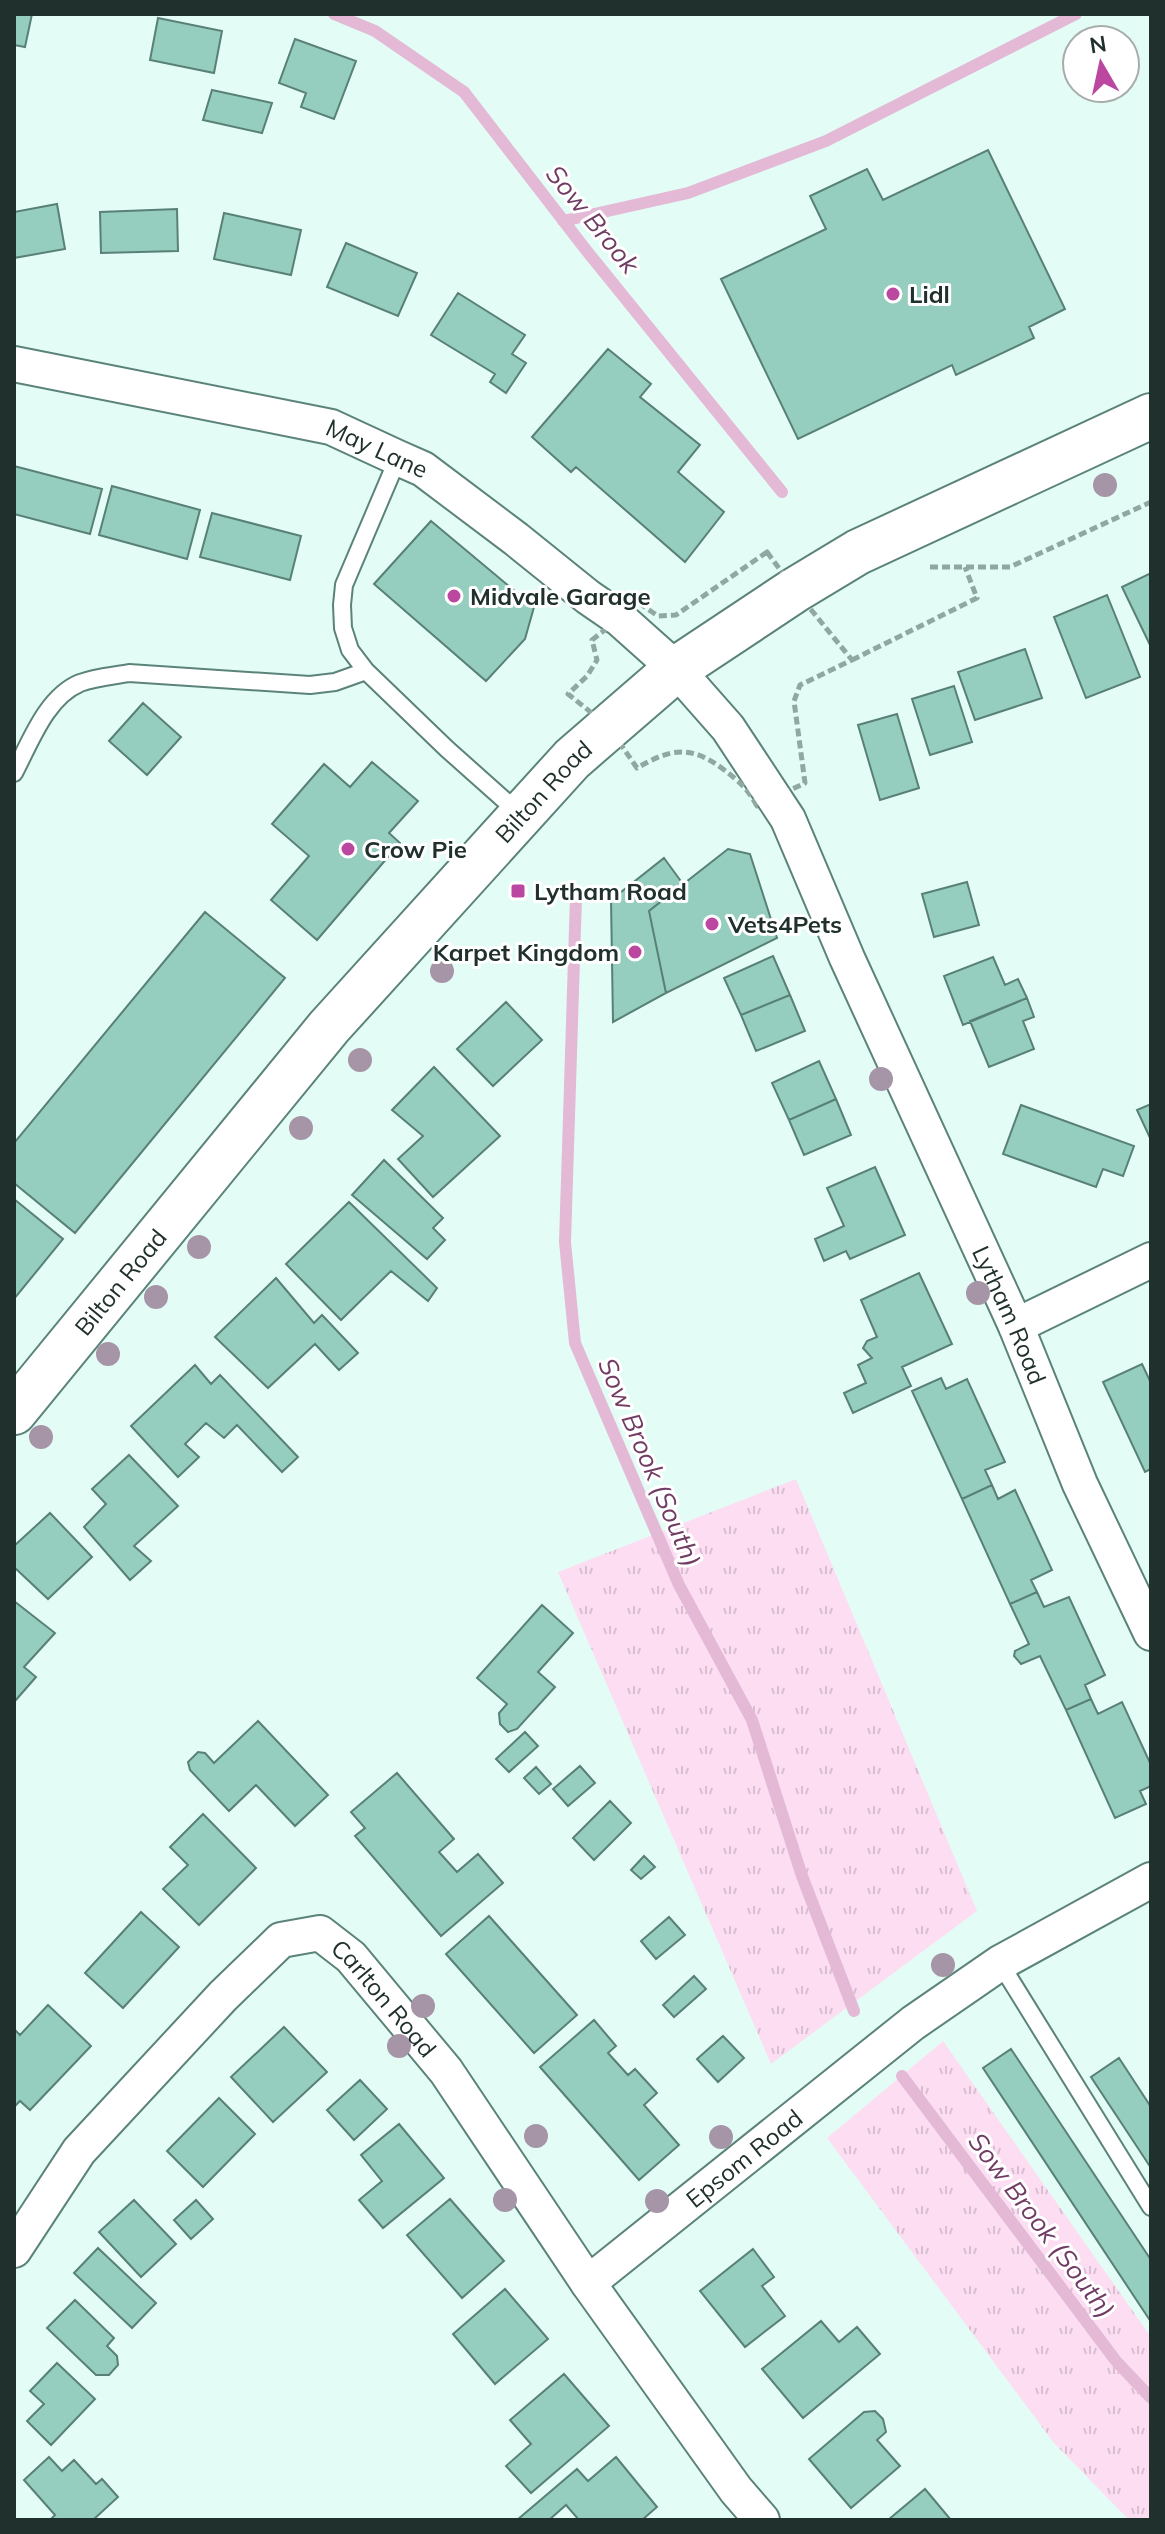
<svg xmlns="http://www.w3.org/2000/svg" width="1165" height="2534" font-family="Mulish,sans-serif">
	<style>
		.grass { fill: url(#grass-tufts) }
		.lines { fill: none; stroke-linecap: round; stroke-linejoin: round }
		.stream { stroke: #e3b9d6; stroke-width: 12 }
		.building { fill: #95cdbe; stroke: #588076; stroke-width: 2 }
		.lane-casing { stroke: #5b8379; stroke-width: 20 }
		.street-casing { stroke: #5b8379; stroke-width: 38 }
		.secondary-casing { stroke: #5b8379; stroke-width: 48 }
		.path { stroke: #91a8a2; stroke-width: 5; stroke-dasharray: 8 4; stroke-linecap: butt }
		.lane { stroke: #fff; stroke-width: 16 }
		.street { stroke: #fff; stroke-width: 34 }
		.secondary { stroke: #fff; stroke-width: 44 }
		.tree { fill: #a694a7 }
		.poi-dot { fill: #bb47a0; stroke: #fff; stroke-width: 3 }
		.labels { text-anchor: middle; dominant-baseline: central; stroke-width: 6; stroke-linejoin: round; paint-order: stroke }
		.poi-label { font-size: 24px; font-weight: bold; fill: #20312d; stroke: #fff; text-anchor: start }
		.street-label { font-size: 24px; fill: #20312d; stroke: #fff }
		.water-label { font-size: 26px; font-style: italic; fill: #713c63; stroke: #fff }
	</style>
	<defs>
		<pattern id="grass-tufts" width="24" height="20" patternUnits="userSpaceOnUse" patternTransform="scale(2)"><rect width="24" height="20" fill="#fcddf2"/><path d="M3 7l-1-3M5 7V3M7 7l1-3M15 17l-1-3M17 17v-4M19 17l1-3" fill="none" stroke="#d8bed0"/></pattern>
	</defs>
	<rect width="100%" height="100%" fill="#e3fdf6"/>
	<path class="grass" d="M 796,1479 L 977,1911 L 771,2064 L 558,1572 Z
		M 943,2041 L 1151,2337 L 1151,2520 L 1129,2520 L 1054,2443 L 827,2138 Z"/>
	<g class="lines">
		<path class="stream" d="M 334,14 L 375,31 L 464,92 L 586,250 L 782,492
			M 563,221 L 688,193 L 826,141 L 1076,14
			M 576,897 L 565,1242 L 575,1343 L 679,1585 L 752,1720 L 802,1876 L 854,2011
			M 902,2076 L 1116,2361 L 1151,2398"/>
	</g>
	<path class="building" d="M 14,14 L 32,14 L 25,47 L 14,45 Z
		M 158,18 L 222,31 L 214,73 L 150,60 Z
		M 295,39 L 356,61 L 334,119 L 301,107 L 306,93 L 279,83 Z
		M 212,90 L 272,103 L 262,133 L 203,120 Z
		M 988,150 L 1065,309 L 1029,327 L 1034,338 L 956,375 L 952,365 L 798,439 L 721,279 L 826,229 L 810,196 L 867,169 L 883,200 Z
		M 57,204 L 65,249 L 14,258 L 14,212 Z
		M 177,209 L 178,251 L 101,253 L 100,212 Z
		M 224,213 L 301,230 L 291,275 L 214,259 Z
		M 346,243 L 417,273 L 398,316 L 327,287 Z
		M 458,293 L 525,335 L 512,354 L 526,363 L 506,393 L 490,382 L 495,374 L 431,335 Z
		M 608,349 L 651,384 L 640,397 L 700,445 L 678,472 L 724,512 L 685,562 L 576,467 L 571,472 L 532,437 Z
		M 14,466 L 102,489 L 90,534 L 14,514 Z
		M 112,486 L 200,510 L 187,559 L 99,535 Z
		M 212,513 L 301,536 L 290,580 L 200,557 Z
		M 431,521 L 534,607 L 525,639 L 486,681 L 374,584 Z
		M 1151,573 L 1151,644 L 1150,645 L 1122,587 Z
		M 1107,595 L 1140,677 L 1086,698 L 1054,617 Z
		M 1025,649 L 1042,698 L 975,720 L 958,672 Z
		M 954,686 L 972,742 L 930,755 L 912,699 Z
		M 143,703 L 181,737 L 147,775 L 109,741 Z
		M 897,714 L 919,788 L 880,800 L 858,725 Z
		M 372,762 L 418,801 L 389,833 L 400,843 L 317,940 L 271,900 L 309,856 L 272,824 L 324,764 L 350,787 Z
		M 728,849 L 750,854 L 777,938 L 666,993 L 649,911 Z
		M 664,858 L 683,884 L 649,911 L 666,993 L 613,1022 L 611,900 Z
		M 967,882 L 979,925 L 934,937 L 922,894 Z
		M 205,912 L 285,978 L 75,1233 L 14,1183 L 14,1143 Z
		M 773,956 L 790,995 L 741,1015 L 724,978 Z
		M 993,957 L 1005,985 L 1018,979 L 1027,998 L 963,1025 L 944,976 Z
		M 790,995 L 805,1031 L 756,1051 L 741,1015 Z
		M 1027,998 L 1034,1017 L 1023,1021 L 1034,1049 L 989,1067 L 970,1021 Z
		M 506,1002 L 542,1040 L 493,1086 L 457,1049 Z
		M 819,1061 L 836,1099 L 789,1120 L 772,1083 Z
		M 434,1067 L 500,1136 L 433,1197 L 398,1159 L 423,1136 L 392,1110 Z
		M 836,1099 L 851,1135 L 804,1155 L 789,1120 Z
		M 1151,1104 L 1151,1140 L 1137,1110 Z
		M 1021,1105 L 1134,1146 L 1123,1176 L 1103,1169 L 1096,1187 L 1003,1154 Z
		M 384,1160 L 443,1218 L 433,1228 L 445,1240 L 427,1259 L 352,1195 Z
		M 875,1167 L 905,1235 L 850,1259 L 846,1251 L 824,1261 L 815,1239 L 844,1226 L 827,1188 Z
		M 14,1199 L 63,1239 L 14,1299 Z
		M 349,1202 L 437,1288 L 428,1301 L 391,1271 L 341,1320 L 286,1264 Z
		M 919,1273 L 952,1344 L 902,1367 L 911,1386 L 853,1413 L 844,1393 L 866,1383 L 858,1365 L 872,1358 L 863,1348 L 867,1341 L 877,1337 L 861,1300 Z
		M 276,1278 L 314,1323 L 322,1315 L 358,1353 L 339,1370 L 315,1344 L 268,1388 L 215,1337 Z
		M 1142,1364 L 1151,1383 L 1151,1469 L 1145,1472 L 1103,1382 Z
		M 195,1365 L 211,1384 L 220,1375 L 298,1457 L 282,1472 L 237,1425 L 224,1438 L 206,1423 L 185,1444 L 199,1457 L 178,1477 L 131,1426 Z
		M 941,1378 L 946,1389 L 967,1379 L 1005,1462 L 985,1470 L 992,1485 L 962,1499 L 912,1391 Z
		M 129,1455 L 178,1506 L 134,1546 L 151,1561 L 130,1580 L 84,1527 L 106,1504 L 92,1489 Z
		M 992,1485 L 998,1499 L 1015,1490 L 1052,1570 L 1031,1580 L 1037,1592 L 1010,1604 L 962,1499 Z
		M 50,1513 L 92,1557 L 48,1599 L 14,1567 L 14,1546 Z
		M 1037,1592 L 1044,1607 L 1069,1597 L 1105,1675 L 1085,1685 L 1091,1699 L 1066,1710 L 1040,1656 L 1021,1664 L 1014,1656 L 1015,1651 L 1029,1644 L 1010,1604 Z
		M 14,1601 L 55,1633 L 24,1667 L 36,1677 L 15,1701 Z
		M 542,1605 L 573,1633 L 538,1672 L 555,1687 L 517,1729 L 508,1732 L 500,1724 L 499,1713 L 507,1704 L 477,1678 Z
		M 1091,1699 L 1098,1714 L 1122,1702 L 1151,1765 L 1151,1786 L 1140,1791 L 1146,1804 L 1115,1818 L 1066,1710 Z
		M 258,1721 L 328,1795 L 295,1826 L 256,1785 L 229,1811 L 190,1770 L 188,1762 L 198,1752 L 205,1753 L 214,1763 Z
		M 525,1732 L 538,1746 L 509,1772 L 496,1759 Z
		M 580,1766 L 595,1783 L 568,1806 L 553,1789 Z
		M 536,1767 L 551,1784 L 539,1794 L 524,1778 Z
		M 397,1773 L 454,1839 L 439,1852 L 457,1872 L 478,1854 L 503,1883 L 441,1936 L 355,1836 L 365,1828 L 351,1812 Z
		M 610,1801 L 631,1823 L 594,1860 L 573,1838 Z
		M 203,1814 L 256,1868 L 199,1925 L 163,1889 L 188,1865 L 170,1847 Z
		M 644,1856 L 655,1867 L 641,1879 L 631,1870 Z
		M 141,1912 L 179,1947 L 123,2008 L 85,1973 Z
		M 489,1916 L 577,2015 L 534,2053 L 446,1954 Z
		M 669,1917 L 685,1935 L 656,1959 L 641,1941 Z
		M 694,1976 L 706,1989 L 674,2017 L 663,2005 Z
		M 48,2005 L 91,2046 L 30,2110 L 20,2101 L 14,2107 L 14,2029 L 20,2035 Z
		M 594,2020 L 616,2046 L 608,2053 L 628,2075 L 635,2069 L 657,2093 L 644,2105 L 679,2145 L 639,2180 L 540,2067 Z
		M 284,2027 L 327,2072 L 273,2122 L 231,2077 Z
		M 723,2036 L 744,2058 L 718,2082 L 697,2059 Z
		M 1011,2049 L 1151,2260 L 1151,2322 L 983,2068 Z
		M 1119,2058 L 1151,2107 L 1151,2168 L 1091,2077 Z
		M 360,2080 L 387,2109 L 354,2140 L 327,2110 Z
		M 219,2098 L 255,2134 L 203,2187 L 167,2151 Z
		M 399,2124 L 444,2178 L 383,2228 L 359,2200 L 382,2181 L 361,2155 Z
		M 450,2199 L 504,2261 L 462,2298 L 407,2235 Z
		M 134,2200 L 176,2244 L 141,2277 L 99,2232 Z
		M 196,2200 L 213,2219 L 191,2239 L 174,2220 Z
		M 98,2248 L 156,2303 L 132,2328 L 74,2273 Z
		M 753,2249 L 774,2277 L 762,2286 L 785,2316 L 745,2347 L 700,2291 Z
		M 505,2289 L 548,2339 L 495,2384 L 453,2334 Z
		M 75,2300 L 114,2338 L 107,2346 L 117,2356 L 118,2365 L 109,2375 L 96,2375 L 47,2328 Z
		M 821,2321 L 839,2342 L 857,2327 L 880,2354 L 803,2418 L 762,2369 Z
		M 57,2363 L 95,2399 L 51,2445 L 27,2421 L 44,2404 L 30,2391 Z
		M 564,2374 L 609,2426 L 531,2493 L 506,2466 L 531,2444 L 510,2420 Z
		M 875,2411 L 883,2419 L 886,2432 L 877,2440 L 900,2466 L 851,2508 L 809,2459 L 864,2412 Z
		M 49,2457 L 62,2471 L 74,2460 L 96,2484 L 102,2479 L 118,2497 L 93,2520 L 50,2520 L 55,2515 L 24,2480 Z
		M 616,2457 L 657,2507 L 642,2520 L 579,2520 L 566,2505 L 549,2520 L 517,2520 L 577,2469 L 588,2481 Z
		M 925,2489 L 951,2520 L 888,2520 Z"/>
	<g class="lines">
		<g class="lane-casing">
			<path id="lane" d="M 398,458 L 344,585 L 342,605 L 343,628 L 350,650 L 366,671 L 447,749 L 520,814
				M 14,773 C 30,743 46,697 80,683 C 96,677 113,676 129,673 L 310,685 L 335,682 L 366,671
				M 1000,1963 L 1151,2207"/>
		</g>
		<g class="street-casing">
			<g id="street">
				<path id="s1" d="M 14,364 L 331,427 L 398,458 L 423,469 L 516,539 L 588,597 L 620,619 L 676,669 L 728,728 L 788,819 L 847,958 L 1016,1326 L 1080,1484 L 1151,1633"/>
				<path d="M 1016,1326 L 1151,1260"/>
				<path id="s2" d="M 14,2250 L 79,2151 L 223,1996 L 281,1940 L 320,1933 L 351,1957 L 446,2071 L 588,2283"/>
				<path id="s3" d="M 762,2520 L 736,2490 L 588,2283 L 913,2023 L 1000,1963 L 1151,1880"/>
			</g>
		</g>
		<g class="secondary-casing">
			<g id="secondary">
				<path id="s4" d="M 14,1412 L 329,1027 L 572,759 L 676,669 L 795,590 L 858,552 L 1151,416"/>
			</g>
		</g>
		<path class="path" d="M 767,552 L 795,590 L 852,660 L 800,685 L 794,701 L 805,783 L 757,806 C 747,788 740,782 723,769 C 691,745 671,748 637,768 L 608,726 L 568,694 L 587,676 L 597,660 L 592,640 L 639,603 L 658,616 L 676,615 Z
			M 930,567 L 1010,567 L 1151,502
			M 852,660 L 977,598 L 965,567"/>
		<use href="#lane" class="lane"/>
		<use href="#street" class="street"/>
		<use href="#secondary" class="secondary"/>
	</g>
	<g class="tree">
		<circle cx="1105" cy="485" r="12"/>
		<circle cx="442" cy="971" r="12"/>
		<circle cx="360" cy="1060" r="12"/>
		<circle cx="881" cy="1079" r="12"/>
		<circle cx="301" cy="1128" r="12"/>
		<circle cx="199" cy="1247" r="12"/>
		<circle cx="978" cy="1293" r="12"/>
		<circle cx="156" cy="1297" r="12"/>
		<circle cx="108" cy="1354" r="12"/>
		<circle cx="41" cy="1437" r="12"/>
		<circle cx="943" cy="1965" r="12"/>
		<circle cx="423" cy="2006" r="12"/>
		<circle cx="399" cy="2046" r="12"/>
		<circle cx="536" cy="2136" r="12"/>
		<circle cx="721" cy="2137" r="12"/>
		<circle cx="505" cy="2200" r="12"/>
		<circle cx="657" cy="2201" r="12"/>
	</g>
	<g class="poi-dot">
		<circle cx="893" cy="294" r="8"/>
		<circle cx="454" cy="596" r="8"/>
		<circle cx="348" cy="849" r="8"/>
		<rect x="510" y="883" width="16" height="16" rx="4"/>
		<circle cx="712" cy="924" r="8"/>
		<circle cx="635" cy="952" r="8"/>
	</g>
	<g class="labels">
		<g class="poi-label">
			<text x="909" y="294">Lidl</text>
			<text x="470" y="596">Midvale Garage</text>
			<text x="364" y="849">Crow Pie</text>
			<text x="534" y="891">Lytham Road</text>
			<text x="728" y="924">Vets4Pets</text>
			<text x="619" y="952" text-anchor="end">Karpet Kingdom</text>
		</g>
		<g class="street-label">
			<text stroke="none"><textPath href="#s1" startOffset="374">May Lane</textPath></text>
			<text stroke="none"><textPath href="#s4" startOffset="816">Bilton Road</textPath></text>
			<text stroke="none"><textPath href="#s4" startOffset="168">Bilton Road</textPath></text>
			<text stroke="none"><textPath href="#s1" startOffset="1478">Lytham Road</textPath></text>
			<text stroke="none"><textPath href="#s2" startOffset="542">Carlton Road</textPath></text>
			<text stroke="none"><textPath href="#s3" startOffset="494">Epsom Road</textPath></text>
		</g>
		<g class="water-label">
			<text transform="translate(593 219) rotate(51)">Sow Brook</text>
			<text transform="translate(650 1462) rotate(67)">Sow Brook (South)</text>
			<text transform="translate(1042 2225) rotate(53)">Sow Brook (South)</text>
		</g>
	</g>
	<rect width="1165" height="2534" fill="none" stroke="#20312d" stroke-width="32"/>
	<g transform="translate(1101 64) rotate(351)"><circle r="38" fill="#ffffff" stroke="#a6adab" stroke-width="2"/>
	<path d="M0-6L14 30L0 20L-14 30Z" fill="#bb47a0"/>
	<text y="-12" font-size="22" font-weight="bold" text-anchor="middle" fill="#20312d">N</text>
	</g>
</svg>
